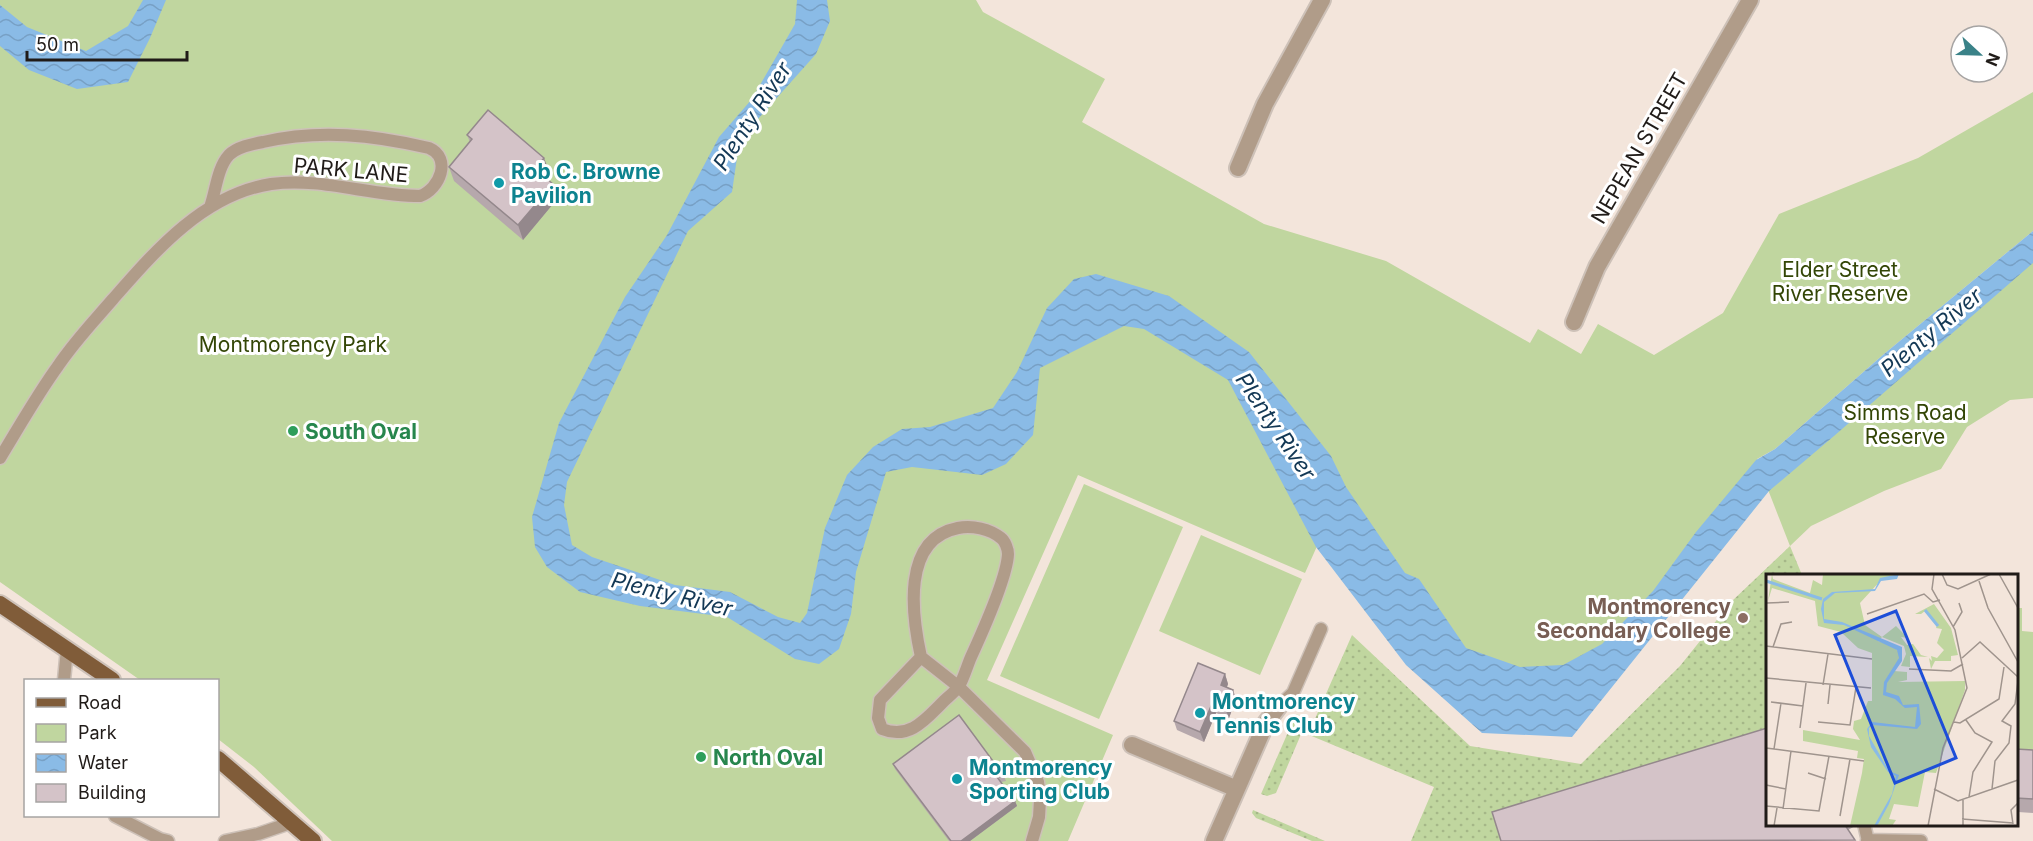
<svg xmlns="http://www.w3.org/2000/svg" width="2033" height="841" font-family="Inter,sans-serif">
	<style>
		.grass { fill: url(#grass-dots) }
		.park { fill: #c0d69f }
		.water { fill: url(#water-waves) }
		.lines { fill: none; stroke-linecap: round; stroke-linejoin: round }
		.service-casing { stroke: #cdc1b8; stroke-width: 15 }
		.minor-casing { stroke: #cdc1b8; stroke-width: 20 }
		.primary-casing { stroke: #cdc1b8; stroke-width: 20 }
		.service { stroke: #b09c89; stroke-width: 12 }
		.minor { stroke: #b09c89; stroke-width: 16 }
		.primary { stroke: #805c39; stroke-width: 16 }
		.wall { fill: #b6a8ac }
		.shaded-wall { fill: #94888c }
		.building { fill: #d4c3c8; stroke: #94888c; stroke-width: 1.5 }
		.culture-dot { fill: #0f9aa8; stroke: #fff; stroke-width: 2 }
		.leisure-dot { fill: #2e9e5b; stroke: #fff; stroke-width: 2 }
		.education-dot { fill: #8d6e63; stroke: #fff; stroke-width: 2 }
		.labels { text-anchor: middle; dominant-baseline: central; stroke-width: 6; stroke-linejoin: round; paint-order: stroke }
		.street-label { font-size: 21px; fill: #201b18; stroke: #fff }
		.culture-label { font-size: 21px; font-weight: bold; fill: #0d838f; stroke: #fff; text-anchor: start }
		.park-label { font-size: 21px; fill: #334606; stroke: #fff }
		.leisure-label { font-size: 21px; font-weight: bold; fill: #27864d; stroke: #fff; text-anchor: start }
		.education-label { font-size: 21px; font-weight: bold; fill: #785e54; stroke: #fff; text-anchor: end }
		.water-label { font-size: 22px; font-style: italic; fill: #133855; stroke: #fff }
		.inset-river { fill: none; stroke: #8abbe6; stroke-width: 3 }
		.inset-road { fill: none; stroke: #9f948d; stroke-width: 1.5 }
		.view { fill: #1d4ed8; fill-opacity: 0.15; stroke: #1d4ed8; stroke-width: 3 }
		.inset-edge { fill: none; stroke: #201b18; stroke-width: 3 }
	</style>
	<defs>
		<pattern id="grass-dots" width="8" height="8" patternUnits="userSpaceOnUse" patternTransform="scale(1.5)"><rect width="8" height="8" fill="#c0d69f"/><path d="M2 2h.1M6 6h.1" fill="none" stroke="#a5b788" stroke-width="1.8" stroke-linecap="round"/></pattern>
		<pattern id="water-waves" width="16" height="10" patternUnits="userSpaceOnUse" patternTransform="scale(1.5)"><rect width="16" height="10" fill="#8abbe6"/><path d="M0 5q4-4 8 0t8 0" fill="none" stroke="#77a0c5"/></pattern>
	</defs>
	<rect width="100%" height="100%" fill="#f3e5db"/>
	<path class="grass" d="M 1790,546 L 1802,575 L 1768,576 L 1767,744 L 1502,841 L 1411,841 L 1434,787 L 1302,732 L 1276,793 L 1267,796 L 1261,794 L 1296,714 L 1314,721 L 1352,635 L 1470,746 L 1581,764 L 1680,666 L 1732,601 Z
		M 1253,810 L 1325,841 L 1312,841 L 1256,818 L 1252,813 Z"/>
	<path class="park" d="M 0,0 L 976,0 L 983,12 L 1105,79 L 1082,122 L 1264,224 L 1386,261 L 1530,343 L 1538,329 L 1581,354 L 1598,324 L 1654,355 L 1723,313 L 1779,214 L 1918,158 L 2033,92 L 2033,231 L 1884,354 L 1775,449 L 1757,459 L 1762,475 L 2033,246 L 2033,398 L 2010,400 L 1967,427 L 1941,469 L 1884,491 L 1811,526 L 1790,546 L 1765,482 L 1625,644 L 1489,692 L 1331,515 L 1305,573 L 1078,475 L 987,680 L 1113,735 L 1068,841 L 332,841 L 254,767 L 218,739 L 218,680 L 140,680 L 0,582 Z
		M 1084,484 L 1183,527 L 1099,719 L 1000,676 Z
		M 1201,535 L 1302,579 L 1260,675 L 1159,631 Z
		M 2016,608 L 2022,608 L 2022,631 L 2033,632 L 2033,751 L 2017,750 Z"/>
	<path class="water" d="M 143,0 L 166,0 L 150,38 L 128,82 L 77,89 L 29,70 L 0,46 L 0,5 L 27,27 L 86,51 L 128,26 Z
		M 797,0 L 827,0 L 830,21 L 816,54 L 750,128 L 738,151 L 732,192 L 688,231 L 567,482 L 564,505 L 572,545 L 592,557 L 675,585 L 730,592 L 778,617 L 800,623 L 807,613 L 825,528 L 847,475 L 873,447 L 902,429 L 930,427 L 993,408 L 1017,372 L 1047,308 L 1074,279 L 1096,274 L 1169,296 L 1249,352 L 1331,456 L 1346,487 L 1405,573 L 1419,579 L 1466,648 L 1520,667 L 1563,665 L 1602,644 L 1653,591 L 1696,532 L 1756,460 L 1775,449 L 1884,354 L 2033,231 L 2033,263 L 1834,436 L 1769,491 L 1572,737 L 1482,733 L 1406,665 L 1316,547 L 1228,380 L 1144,329 L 1124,326 L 1040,368 L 1033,435 L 1006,464 L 982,475 L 912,467 L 886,472 L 856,572 L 851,614 L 839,649 L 819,664 L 795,659 L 727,617 L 640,606 L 580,592 L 547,567 L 535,547 L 532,517 L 559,423 L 625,297 L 667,235 L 719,137 L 752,99 L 795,24 Z"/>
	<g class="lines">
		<g class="service-casing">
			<path id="service" d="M 0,458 C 19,427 37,395 58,366 C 74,342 94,321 113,299 C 155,251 204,194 271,184 C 321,177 370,196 420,196 C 440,189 452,158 429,148 C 373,135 320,129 263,142 C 252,144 237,147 229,155 C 217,168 216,191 210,207
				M 921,657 C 912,616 901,539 958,528 C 972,525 990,529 1001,538 C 1005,541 1008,549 1008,554 C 1007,578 982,633 971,657 C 967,666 964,678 959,686 C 955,692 948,697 943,702 C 925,720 909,740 882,729 L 878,718 L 880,700 L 921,657 L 959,687 L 1025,752 L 1038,782 L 1040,800 L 1039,817 L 1032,841
				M 64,680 L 67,649
				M 1279,706 L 1293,693 L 1321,629
				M 115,816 L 160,839 L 168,841
				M 1864,824 L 1868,841
				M 1867,840 L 1921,841
				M 225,841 L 258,834 L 293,822"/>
		</g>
		<g class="minor-casing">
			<path id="minor" d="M 1238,168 L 1265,104 L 1322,0
				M 1574,322 L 1597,267 L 1750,0
				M 1132,745 L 1237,789
				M 1214,841 L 1266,723 L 1279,706"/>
		</g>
		<g class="primary-casing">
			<path id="primary" d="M 0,604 L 112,680
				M 218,759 L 313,841"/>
		</g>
		<use href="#service" class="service"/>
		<use href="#minor" class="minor"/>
		<use href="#primary" class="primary"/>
	</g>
	<path class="wall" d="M 467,135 L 550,173 L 546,178 L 553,184 L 558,198 L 523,240 L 454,181 L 449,167 L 470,142 Z
		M 1225,674 L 1228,684 L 1227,687 L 1233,690 L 1236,699 L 1229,718 L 1216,713 L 1204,742 L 1177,730 L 1174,721 Z
		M 2016,749 L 2033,750 L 2033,813 L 2018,812 L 2016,809 Z
		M 893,764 L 1004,776 L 1006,781 L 1001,782 L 1015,801 L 1017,806 L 970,841 L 949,841 L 895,769 Z
		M 1767,825 L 1855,825 L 1855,826 L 1848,830 Z"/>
	<path class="shaded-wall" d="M 544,158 L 550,173 L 541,184 L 535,169 Z
		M 553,184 L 558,198 L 523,240 L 518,225 Z
		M 1225,674 L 1228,684 L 1224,694 L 1221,685 Z
		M 1233,690 L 1236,699 L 1229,718 L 1225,709 Z
		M 1212,704 L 1216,713 L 1204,742 L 1200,732 Z
		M 1015,801 L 1017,806 L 970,841 L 961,841 Z"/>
	<path class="building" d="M 488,110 L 544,158 L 535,169 L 553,184 L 518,225 L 449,167 L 472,139 L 467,135 Z
		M 1198,663 L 1225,674 L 1221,685 L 1233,690 L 1225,709 L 1212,704 L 1200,732 L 1174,721 Z
		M 959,715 L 1004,776 L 997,777 L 1015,801 L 961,841 L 951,841 L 893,764 Z
		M 1767,728 L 1767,825 L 1845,825 L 1855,840 L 1501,841 L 1492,812 Z
		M 2016,749 L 2033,750 L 2033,799 L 2016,798 Z"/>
	<g class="culture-dot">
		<circle cx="499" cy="183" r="6"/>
		<circle cx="1200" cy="713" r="6"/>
		<circle cx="957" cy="779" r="6"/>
	</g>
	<g class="leisure-dot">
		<circle cx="293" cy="431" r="6"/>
		<circle cx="701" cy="757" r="6"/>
	</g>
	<circle class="education-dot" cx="1743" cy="618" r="6"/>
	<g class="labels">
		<g class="street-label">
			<text transform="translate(1639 148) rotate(-60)">NEPEAN STREET</text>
			<text transform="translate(351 170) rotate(5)">PARK LANE</text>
		</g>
		<g class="culture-label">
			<text x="511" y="171">Rob C. Browne<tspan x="511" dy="24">Pavilion</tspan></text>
			<text x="1212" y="701">Montmorency<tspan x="1212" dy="24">Tennis Club</tspan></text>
			<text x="969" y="767">Montmorency<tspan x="969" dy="24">Sporting Club</tspan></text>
		</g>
		<g class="park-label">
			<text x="1840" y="269">Elder Street<tspan x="1840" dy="24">River Reserve</tspan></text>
			<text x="293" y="344">Montmorency Park</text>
			<text x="1905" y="412">Simms Road<tspan x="1905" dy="24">Reserve</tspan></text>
		</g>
		<g class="leisure-label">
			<text x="305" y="431">South Oval</text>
			<text x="713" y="757">North Oval</text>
		</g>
		<g class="education-label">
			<text x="1731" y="606">Montmorency<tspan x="1731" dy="24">Secondary College</tspan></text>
		</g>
		<g class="water-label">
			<text transform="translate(752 116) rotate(-57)">Plenty River</text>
			<text transform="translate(1931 332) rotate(-40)">Plenty River</text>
			<text transform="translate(1276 426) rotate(56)">Plenty River</text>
			<text transform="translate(672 594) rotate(14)">Plenty River</text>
		</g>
	</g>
	<g transform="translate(1766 574)">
		<rect width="252" height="252" fill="#f3e5db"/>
		<path d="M 168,30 L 185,54 L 192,81 L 185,82 L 185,87 L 169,87 L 165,95 L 163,84 L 166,87 L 165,82 L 171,84 L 178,76 L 171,69 L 176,55 L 170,54 L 172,50 L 159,37 L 155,40 L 149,40 ZM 130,52 L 142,64 L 135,63 L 141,71 L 147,70 L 155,81 L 162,83 L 144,82 L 144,93 L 135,92 L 140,80 L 138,72 L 116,63 Z" fill="#c0d69f"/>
		<path d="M 6,0 L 7,5 L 44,19 L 47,6 L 56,11 L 57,0 L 132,0 L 116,5 L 94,29 L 99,51 L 116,63 L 112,67 L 128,72 L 135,81 L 128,97 L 141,98 L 141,106 L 132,108 L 199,107 L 199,116 L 170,199 L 159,198 L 152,233 L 128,230 L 123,245 L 130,246 L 126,252 L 84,252 L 96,199 L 98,185 L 91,184 L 92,177 L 37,167 L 37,156 L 94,166 L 87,155 L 88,147 L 95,145 L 102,127 L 106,127 L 106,79 L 92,74 L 75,58 L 52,52 L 49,27 L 6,14 L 2,27 Z" fill="#c0d69f"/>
		<path d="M 133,0 L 131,5 L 115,7 L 109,17 L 69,19 L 58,28 L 58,45 L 76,48 L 136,73 L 136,87 L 121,109 L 120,118 L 133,122 L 137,131 L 153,130 L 155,150 L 151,155 L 107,151 L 103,154 L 103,162 L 123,197 L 133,201 L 123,230 L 111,252 L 108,252 L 126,220 L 130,202 L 122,198 L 105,173 L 101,155 L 106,148 L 149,153 L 151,133 L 139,134 L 129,125 L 117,121 L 118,108 L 133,84 L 131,76 L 78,51 L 58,49 L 55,35 L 57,25 L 66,18 L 109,15 L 114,4 Z" fill="#8abbe6"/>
		<path class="inset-river" d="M 0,7 L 56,25M 159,36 L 172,52"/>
		<path class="inset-road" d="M 176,0 L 181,11 L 192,15 L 225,0M 233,0 L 252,34M 213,7 L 222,34 L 252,88M 1,29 L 23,28M 101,40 L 158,20 L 167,28 L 174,26M 187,53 L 196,38 L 193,29M 0,72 L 106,85M 7,73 L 15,50 L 26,48M 196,84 L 214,68 L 252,103M 143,95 L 185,97 L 197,90M 0,104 L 105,114M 57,111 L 62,80M 5,128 L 37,132M 62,130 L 64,111M 200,146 L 209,159 L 226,168 L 207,198 L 203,223M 52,148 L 84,151 L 90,113M 188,148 L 194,149 L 233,125 L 238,93M 34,154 L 40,109M 0,174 L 98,187M 8,175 L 15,129M 42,199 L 60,205M 0,211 L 20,215M 168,215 L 192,227 L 252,206M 226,215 L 229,187 L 243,169 L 245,152 L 236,147 L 249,130 L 252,107M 0,232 L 53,237 L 63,182M 17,235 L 25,177M 74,242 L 84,185M 196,245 L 247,249M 247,250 L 245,236 L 252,229M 8,252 L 11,234M 162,252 L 177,174 L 201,114 L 189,56 L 166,15 L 168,0M 197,252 L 197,225"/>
		<path class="view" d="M 130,37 L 190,184 L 129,209 L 69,61 Z"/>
		<rect width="252" height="252" class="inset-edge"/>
	</g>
	<rect x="24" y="679" width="195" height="138" fill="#ffffff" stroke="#a6a4a3" stroke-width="1.5"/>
	<rect x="36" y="698" width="30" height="9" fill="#805c39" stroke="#a6a4a3" stroke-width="1.5"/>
	<text x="78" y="709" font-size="18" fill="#201b18">Road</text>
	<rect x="36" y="724" width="30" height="18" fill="#c0d69f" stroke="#a6a4a3" stroke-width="1.5"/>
	<text x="78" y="739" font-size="18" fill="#201b18">Park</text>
	<rect x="36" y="754" width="30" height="18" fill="url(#water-waves)" stroke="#a6a4a3" stroke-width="1.5"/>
	<text x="78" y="769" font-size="18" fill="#201b18">Water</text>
	<rect x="36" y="784" width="30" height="18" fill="#d4c3c8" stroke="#a6a4a3" stroke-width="1.5"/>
	<text x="78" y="799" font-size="18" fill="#201b18">Building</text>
	<g transform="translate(1979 54) rotate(112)"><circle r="28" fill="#ffffff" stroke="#a6a4a3" stroke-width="1.5"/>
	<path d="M0-4.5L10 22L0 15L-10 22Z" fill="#3a8288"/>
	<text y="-9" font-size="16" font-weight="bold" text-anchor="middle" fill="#201b18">N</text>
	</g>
	<path d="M27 51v9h160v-9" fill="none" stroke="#201b18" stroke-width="3"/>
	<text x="36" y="51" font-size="18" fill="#201b18" stroke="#ffffff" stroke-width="4.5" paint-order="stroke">50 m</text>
</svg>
